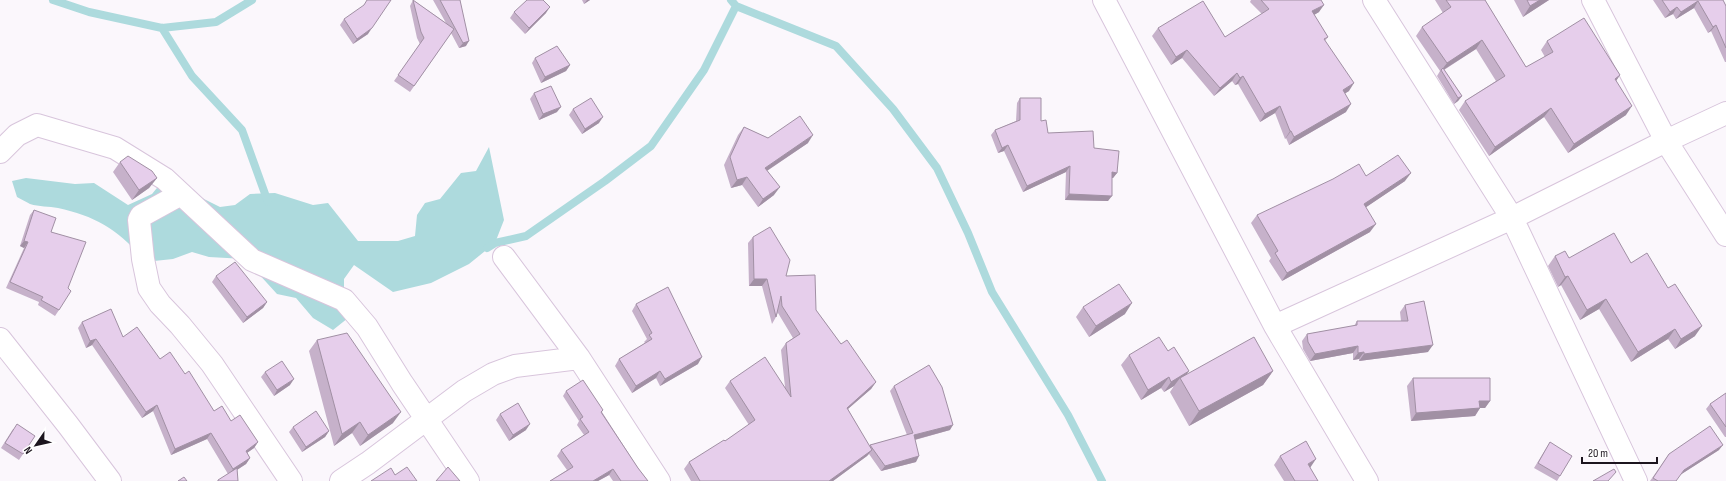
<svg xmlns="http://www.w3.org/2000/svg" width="1726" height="481" font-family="'Sofia Sans Condensed',sans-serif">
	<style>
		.water { fill: #addadd }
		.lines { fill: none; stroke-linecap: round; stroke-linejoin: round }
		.stream { stroke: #addadd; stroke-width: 8 }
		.minor-casing { stroke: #d8c5dc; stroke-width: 24 }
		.minor { stroke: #fff; stroke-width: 22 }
		.wall { fill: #c6b1ca }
		.shaded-wall { fill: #a190a4 }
		.building { fill: #e6ceeb; stroke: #a190a4 }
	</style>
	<rect width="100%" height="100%" fill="#fbf7fc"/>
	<path class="water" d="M 489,147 L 504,220 L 495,243 L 469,264 L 431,283 L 393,292 L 354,265 L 344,279 L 344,300 L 348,318 L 333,330 L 313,318 L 296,298 L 277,294 L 245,259 L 209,257 L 192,252 L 173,259 L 154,261 L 143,259 C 119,230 95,216 58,208 C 49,206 39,207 30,204 C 26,202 21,199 17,197 L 12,181 L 26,178 L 75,184 L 94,183 L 128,205 L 152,194 L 161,183 L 196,195 L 220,207 L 235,205 L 250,194 L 275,193 L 313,205 L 328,203 L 358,241 L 398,241 L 415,236 L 417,215 L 425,203 L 440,199 L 461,173 L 476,171 Z"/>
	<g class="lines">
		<path class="stream" d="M 53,0 L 89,12 L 162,28 L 216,22 L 252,0
			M 731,0 L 736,6 L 836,46 L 893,109 L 937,168 L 968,233 L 992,292 L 1068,415 L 1102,481
			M 162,28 L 192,76 L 242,130 L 268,202
			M 487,248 L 495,243 L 526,236 L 605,181 L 651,146 L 704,70 L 736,6"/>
		<g class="minor-casing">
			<path id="minor" d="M 1104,0 L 1275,326 L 1367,481
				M 1374,0 L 1512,218 L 1636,481
				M 1593,0 L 1666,141 L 1726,235
				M 0,152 L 17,135 L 37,125 L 115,148 L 165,179 L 252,260 L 344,300 L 367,327 L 402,383 L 468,481
				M 181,194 L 141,216 L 139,220 L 143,259 L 149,288 L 160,304 L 180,325 L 212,364 L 291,481
				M 504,257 L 579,358 L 659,481
				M 1275,326 L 1512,218 L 1666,141 L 1726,113
				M 0,339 L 68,425 L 110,481
				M 341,481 L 368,463 L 464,391 L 493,374 L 515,366 L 579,358"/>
		</g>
		<use href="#minor" class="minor"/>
	</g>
	<path class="wall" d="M 413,0 L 446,23 L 433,0 L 460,0 L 466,46 L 459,48 L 451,33 L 410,92 L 394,81 L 420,44 L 417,38 L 410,6 Z
		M 582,0 L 590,0 L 584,4 Z
		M 1251,0 L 1321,0 L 1319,12 L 1314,15 L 1328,37 L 1325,41 L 1349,91 L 1345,93 L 1346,112 L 1289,145 L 1286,138 L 1285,139 L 1275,113 L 1260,122 L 1238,84 L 1235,85 L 1232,81 L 1214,96 L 1182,58 L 1171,65 L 1152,36 L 1158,28 L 1225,37 L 1262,14 L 1250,2 Z
		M 1435,0 L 1485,0 L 1526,67 L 1545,57 L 1541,50 L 1547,41 L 1620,75 L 1616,81 L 1626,115 L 1568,153 L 1544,117 L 1489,156 L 1459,110 L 1465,101 L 1496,81 L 1476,49 L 1444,70 L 1462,96 L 1458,101 L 1454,104 L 1437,76 L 1440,71 L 1416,36 L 1422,27 L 1443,13 Z
		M 1514,0 L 1549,0 L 1523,17 Z
		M 1653,0 L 1723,0 L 1726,6 L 1726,62 L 1725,62 L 1711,31 L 1708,33 L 1694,8 L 1676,19 L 1673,14 L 1665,18 Z
		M 514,12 L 546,13 L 525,34 L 510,18 Z
		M 344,19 L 368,34 L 353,44 L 340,25 Z
		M 535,58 L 570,65 L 566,71 L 541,83 L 532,63 Z
		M 534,93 L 557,112 L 539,120 L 530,99 Z
		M 1020,98 L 1041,121 L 1048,133 L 1094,148 L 1117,173 L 1113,178 L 1112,178 L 1108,201 L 1065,200 L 1066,172 L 1023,192 L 1004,151 L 998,153 L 991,135 L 995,130 L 1016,121 L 1017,103 Z
		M 573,109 L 599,123 L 582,134 L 569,115 Z
		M 744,127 L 768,138 L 808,143 L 767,171 L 774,195 L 758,207 L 742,185 L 731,188 L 724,165 L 738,135 Z
		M 120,162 L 157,178 L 149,188 L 132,200 L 113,172 Z
		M 1366,176 L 1405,181 L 1366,207 L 1370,232 L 1282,281 L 1269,261 L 1271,258 L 1251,223 L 1257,215 Z
		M 34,210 L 51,232 L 59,310 L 55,316 L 38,305 L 39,302 L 6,288 L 24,248 L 20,246 L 30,215 Z
		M 753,237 L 786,276 L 816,310 L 841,344 L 876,382 L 871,389 L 848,409 L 869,446 L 870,445 L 907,435 L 890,391 L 894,386 L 950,430 L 915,440 L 916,462 L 881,471 L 869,454 L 867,456 L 833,481 L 691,481 L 684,469 L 689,462 L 725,441 L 749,425 L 725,388 L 730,381 L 785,387 L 781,350 L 786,343 L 793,338 L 778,313 L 778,312 L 776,317 L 772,324 L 762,286 L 749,286 L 748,243 Z
		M 1555,256 L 1569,258 L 1631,263 L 1695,336 L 1675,349 L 1668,339 L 1631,362 L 1599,309 L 1580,320 L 1561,285 L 1558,287 L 1548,266 Z
		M 216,276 L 267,302 L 263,308 L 243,323 L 212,282 Z
		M 636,304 L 698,364 L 660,386 L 656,378 L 632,393 L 615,366 L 619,359 L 645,343 L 644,342 L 647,339 L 632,311 Z
		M 1405,305 L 1428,352 L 1359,361 L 1359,359 L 1353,360 L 1353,353 L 1310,361 L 1303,349 L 1302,341 L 1307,334 L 1354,326 L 1357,321 L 1401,321 L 1400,312 Z
		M 1083,307 L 1125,314 L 1089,337 L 1076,317 Z
		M 82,322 L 123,337 L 185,374 L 214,411 L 231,421 L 258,442 L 254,448 L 247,453 L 250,458 L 246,464 L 237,470 L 238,481 L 217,481 L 228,474 L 207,439 L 171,455 L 153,411 L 142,418 L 92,345 L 86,348 L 78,328 Z
		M 317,340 L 393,423 L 360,446 L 352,433 L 334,446 L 309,351 Z
		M 1168,351 L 1187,374 L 1273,371 L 1263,385 L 1189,426 L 1170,392 L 1174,386 L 1164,392 L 1161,388 L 1141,400 L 1121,365 L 1129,355 Z
		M 265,372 L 290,385 L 274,396 L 261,377 Z
		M 1413,378 L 1490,401 L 1485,408 L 1480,408 L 1475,416 L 1411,421 L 1407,386 Z
		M 566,391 L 603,410 L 602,412 L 638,468 L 648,481 L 613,481 L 609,475 L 598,481 L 550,481 L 567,470 L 557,456 L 561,450 L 584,435 L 577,425 L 579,421 L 563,396 Z
		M 1726,393 L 1726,437 L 1725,437 L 1706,409 L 1710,404 Z
		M 500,414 L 526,430 L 509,441 L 496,420 Z
		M 293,427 L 329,431 L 325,437 L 302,452 L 289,432 Z
		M 13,429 L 23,454 L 19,460 L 1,448 Z
		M 1550,442 L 1560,476 L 1557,481 L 1534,468 Z
		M 1719,450 L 1680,475 L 1676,481 L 1650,481 L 1669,454 Z
		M 1280,456 L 1310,468 L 1318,481 L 1284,481 L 1274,465 Z"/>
	<path class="shaded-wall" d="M 587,0 L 590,0 L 584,4 Z
		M 1540,0 L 1549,0 L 1523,17 L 1530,6 Z
		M 1698,1 L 1694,8 L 1676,19 L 1681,12 Z
		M 1324,5 L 1319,12 L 1307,19 L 1312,11 Z
		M 550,7 L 546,13 L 525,34 L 529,28 Z
		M 1677,7 L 1673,14 L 1665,18 L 1670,12 Z
		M 1716,25 L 1711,31 L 1708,33 L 1713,27 Z
		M 372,28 L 368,34 L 353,44 L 357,39 Z
		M 1482,40 L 1476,49 L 1440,72 L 1447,63 Z
		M 469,41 L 466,46 L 459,48 L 463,43 Z
		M 1187,50 L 1182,58 L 1171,65 L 1176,57 Z
		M 570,65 L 566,71 L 541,83 L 545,77 Z
		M 1237,73 L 1232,81 L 1214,96 L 1220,88 Z
		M 1620,75 L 1614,84 L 1615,79 Z
		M 1243,76 L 1238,84 L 1235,85 L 1240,78 Z
		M 1354,83 L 1349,91 L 1338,98 L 1343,90 Z
		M 1462,96 L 1458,101 L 1454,104 L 1458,98 Z
		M 1351,104 L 1346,112 L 1289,145 L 1294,137 Z
		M 1280,106 L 1275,113 L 1260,122 L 1265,114 Z
		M 1632,106 L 1626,115 L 1568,153 L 1574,144 Z
		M 561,107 L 557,112 L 539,120 L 543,114 Z
		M 1551,108 L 1544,117 L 1489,156 L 1495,147 Z
		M 603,117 L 599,123 L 582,134 L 585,129 Z
		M 1290,131 L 1291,131 L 1286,138 L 1285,139 Z
		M 813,135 L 808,143 L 759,176 L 765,168 Z
		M 1008,145 L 1004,151 L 998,153 L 1002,148 Z
		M 1070,166 L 1066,172 L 1023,192 L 1027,186 Z
		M 1112,172 L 1117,173 L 1113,178 L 1108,178 Z
		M 1411,173 L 1405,181 L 1359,212 L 1364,204 Z
		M 747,177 L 742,185 L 731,188 L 737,180 Z
		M 157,178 L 149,188 L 132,200 L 139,190 Z
		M 780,187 L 774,195 L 758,207 L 763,199 Z
		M 1069,194 L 1112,196 L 1108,201 L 1065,200 Z
		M 1376,224 L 1370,232 L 1282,281 L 1287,273 Z
		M 24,241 L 28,242 L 24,248 L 20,246 Z
		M 1568,276 L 1561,285 L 1558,287 L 1565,277 Z
		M 754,279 L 767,279 L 762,286 L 749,286 Z
		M 1606,299 L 1599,309 L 1580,320 L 1587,310 Z
		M 267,302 L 263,308 L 243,323 L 247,317 Z
		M 1132,303 L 1125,314 L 1089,337 L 1096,326 Z
		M 1702,326 L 1695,336 L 1675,349 L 1681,339 Z
		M 1675,329 L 1668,339 L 1631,362 L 1638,352 Z
		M 96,339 L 92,345 L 86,348 L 90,341 Z
		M 1433,345 L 1428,352 L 1359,361 L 1364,354 Z
		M 1358,346 L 1353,353 L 1310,361 L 1315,354 Z
		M 1364,352 L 1359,359 L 1353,360 L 1358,353 Z
		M 702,357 L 698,364 L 660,386 L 665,379 Z
		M 660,371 L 656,378 L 632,393 L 636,386 Z
		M 1189,371 L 1182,381 L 1180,378 L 1174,386 L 1164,392 L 1171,382 Z
		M 1273,371 L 1263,385 L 1189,426 L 1199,411 Z
		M 1169,377 L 1161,388 L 1141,400 L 1148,390 Z
		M 294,379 L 290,385 L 274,396 L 277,390 Z
		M 876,382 L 871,389 L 842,414 L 847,408 Z
		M 1479,401 L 1490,401 L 1485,408 L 1480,408 L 1475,416 L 1411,421 L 1416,413 Z
		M 157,405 L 153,411 L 142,418 L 146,412 Z
		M 401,412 L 393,423 L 360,446 L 368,435 Z
		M 360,422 L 352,433 L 334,446 L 342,434 Z
		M 530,424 L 526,430 L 509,441 L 513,435 Z
		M 953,425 L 950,430 L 910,441 L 914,435 Z
		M 329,431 L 325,437 L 302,452 L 306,447 Z
		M 211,433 L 207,439 L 171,455 L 175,449 Z
		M 258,442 L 254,448 L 241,457 L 246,451 Z
		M 1723,445 L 1719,450 L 1680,475 L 1684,470 Z
		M 872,450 L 867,456 L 833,481 L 829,481 Z
		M 919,456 L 916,462 L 881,471 L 885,466 Z
		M 250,458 L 246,464 L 229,475 L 233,469 Z
		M 1316,459 L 1310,468 L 1308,464 Z
		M 613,469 L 609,475 L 598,481 L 593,481 Z"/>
	<path class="building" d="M 367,0 L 391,0 L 372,28 L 357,39 L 344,19 L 364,5 Z
		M 413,0 L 454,29 L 414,86 L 398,75 L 424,38 L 421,32 Z
		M 440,0 L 460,0 L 469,41 L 463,43 Z
		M 527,0 L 543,0 L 550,7 L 529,28 L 514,12 Z
		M 1261,0 L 1321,0 L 1324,5 L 1312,11 L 1328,37 L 1324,39 L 1354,83 L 1343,90 L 1351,104 L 1294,137 L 1291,131 L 1290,131 L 1280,106 L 1265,114 L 1243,76 L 1240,78 L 1237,73 L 1220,88 L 1187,50 L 1176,57 L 1158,28 L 1203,1 L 1225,37 L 1269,9 Z
		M 1446,0 L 1485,0 L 1526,67 L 1553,52 L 1547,41 L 1584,18 L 1620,75 L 1615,79 L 1632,106 L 1574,144 L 1551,108 L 1495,147 L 1465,101 L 1505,76 L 1482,40 L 1447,63 L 1422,27 L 1451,7 Z
		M 1527,0 L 1540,0 L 1530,6 Z
		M 1662,0 L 1723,0 L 1726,6 L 1726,48 L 1716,25 L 1713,27 L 1698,1 L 1681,12 L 1677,7 L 1670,12 Z
		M 557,46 L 570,65 L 545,77 L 535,58 Z
		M 1443,68 L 1462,96 L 1458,98 L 1441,70 Z
		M 551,86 L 561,107 L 543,114 L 534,93 Z
		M 591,98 L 603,117 L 585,129 L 573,109 Z
		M 1020,98 L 1041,98 L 1041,121 L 1046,120 L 1048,133 L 1093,131 L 1094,148 L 1119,151 L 1117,173 L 1112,172 L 1112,196 L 1069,194 L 1070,166 L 1027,186 L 1008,145 L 1002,148 L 995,130 L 1020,120 Z
		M 800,116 L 813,135 L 765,168 L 780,187 L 763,199 L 747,177 L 737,180 L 730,157 L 744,127 L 768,138 Z
		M 1398,155 L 1411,173 L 1364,204 L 1376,224 L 1287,273 L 1275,253 L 1278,251 L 1257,215 L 1333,179 L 1359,164 L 1366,176 Z
		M 128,156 L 152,171 L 157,178 L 139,190 L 120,162 Z
		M 34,210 L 56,218 L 51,232 L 86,242 L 68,288 L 71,291 L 59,310 L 41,300 L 43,297 L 10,282 L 28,242 L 24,241 Z
		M 770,227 L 790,260 L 786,276 L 815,275 L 816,310 L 841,344 L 847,340 L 876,382 L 847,408 L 872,450 L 829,481 L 700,481 L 689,462 L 724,440 L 725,441 L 755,420 L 730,381 L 765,357 L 791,397 L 786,343 L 800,334 L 782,306 L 781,296 L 776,317 L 767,279 L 754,279 L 753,237 Z
		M 1614,233 L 1631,263 L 1647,253 L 1668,288 L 1675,284 L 1702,326 L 1681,339 L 1675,329 L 1638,352 L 1606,299 L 1587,310 L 1568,276 L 1565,277 L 1555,256 L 1565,251 L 1569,258 Z
		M 235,262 L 267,302 L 247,317 L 216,276 Z
		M 1119,284 L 1132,303 L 1096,326 L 1083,307 Z
		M 668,287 L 702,357 L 665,379 L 660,371 L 636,386 L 619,359 L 652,339 L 649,335 L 652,333 L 636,304 Z
		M 1424,301 L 1433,345 L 1364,354 L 1364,352 L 1358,353 L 1358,346 L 1315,354 L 1308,342 L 1307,334 L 1357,325 L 1357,321 L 1408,321 L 1405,305 Z
		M 111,309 L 123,337 L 137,327 L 160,359 L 170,352 L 185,374 L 189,371 L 214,411 L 222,406 L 231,421 L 240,415 L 258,442 L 246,451 L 250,458 L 233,469 L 211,433 L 175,449 L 157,405 L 146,412 L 96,339 L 90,341 L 82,322 Z
		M 347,333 L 401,412 L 368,435 L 360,422 L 342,434 L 317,340 Z
		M 1159,337 L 1168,351 L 1174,347 L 1189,371 L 1171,382 L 1169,377 L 1148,390 L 1129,355 Z
		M 1254,337 L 1273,371 L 1199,411 L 1180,378 Z
		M 282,361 L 294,379 L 277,390 L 265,372 Z
		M 929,365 L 942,387 L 953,425 L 914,435 L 919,456 L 885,466 L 870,445 L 913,433 L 894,386 Z
		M 1413,378 L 1490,378 L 1490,401 L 1479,401 L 1480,408 L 1416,413 Z
		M 583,380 L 603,410 L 601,412 L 638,468 L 648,481 L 621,481 L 613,469 L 593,481 L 550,481 L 573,467 L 561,450 L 589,432 L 580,419 L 583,417 L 566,391 Z
		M 1726,393 L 1726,427 L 1710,404 Z
		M 518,403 L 530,424 L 513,435 L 500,414 Z
		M 316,411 L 329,431 L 306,447 L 293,427 Z
		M 17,424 L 35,436 L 23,454 L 5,443 Z
		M 1710,426 L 1723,445 L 1684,470 L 1676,481 L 1658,481 L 1653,478 L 1669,454 Z
		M 1306,441 L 1316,459 L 1308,464 L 1318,481 L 1295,481 L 1280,456 Z
		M 1550,442 L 1572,456 L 1560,476 L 1538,463 Z
		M 407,467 L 417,481 L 371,481 L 391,468 L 395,475 Z
		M 448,467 L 460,481 L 436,481 Z
		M 237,468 L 238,481 L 218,481 L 218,480 Z
		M 1614,469 L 1616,472 L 1608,481 L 1593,481 Z
		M 184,477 L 187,481 L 178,481 Z"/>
	<g transform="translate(36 445) rotate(236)" stroke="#ffffff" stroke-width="3" paint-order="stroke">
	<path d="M0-3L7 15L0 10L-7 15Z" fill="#1c151e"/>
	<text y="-6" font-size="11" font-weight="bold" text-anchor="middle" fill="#1c151e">N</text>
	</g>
	<path d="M1582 457v6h75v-6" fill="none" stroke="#1c151e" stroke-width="2"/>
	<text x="1588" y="457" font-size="12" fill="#1c151e" stroke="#ffffff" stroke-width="3" paint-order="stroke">20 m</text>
</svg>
